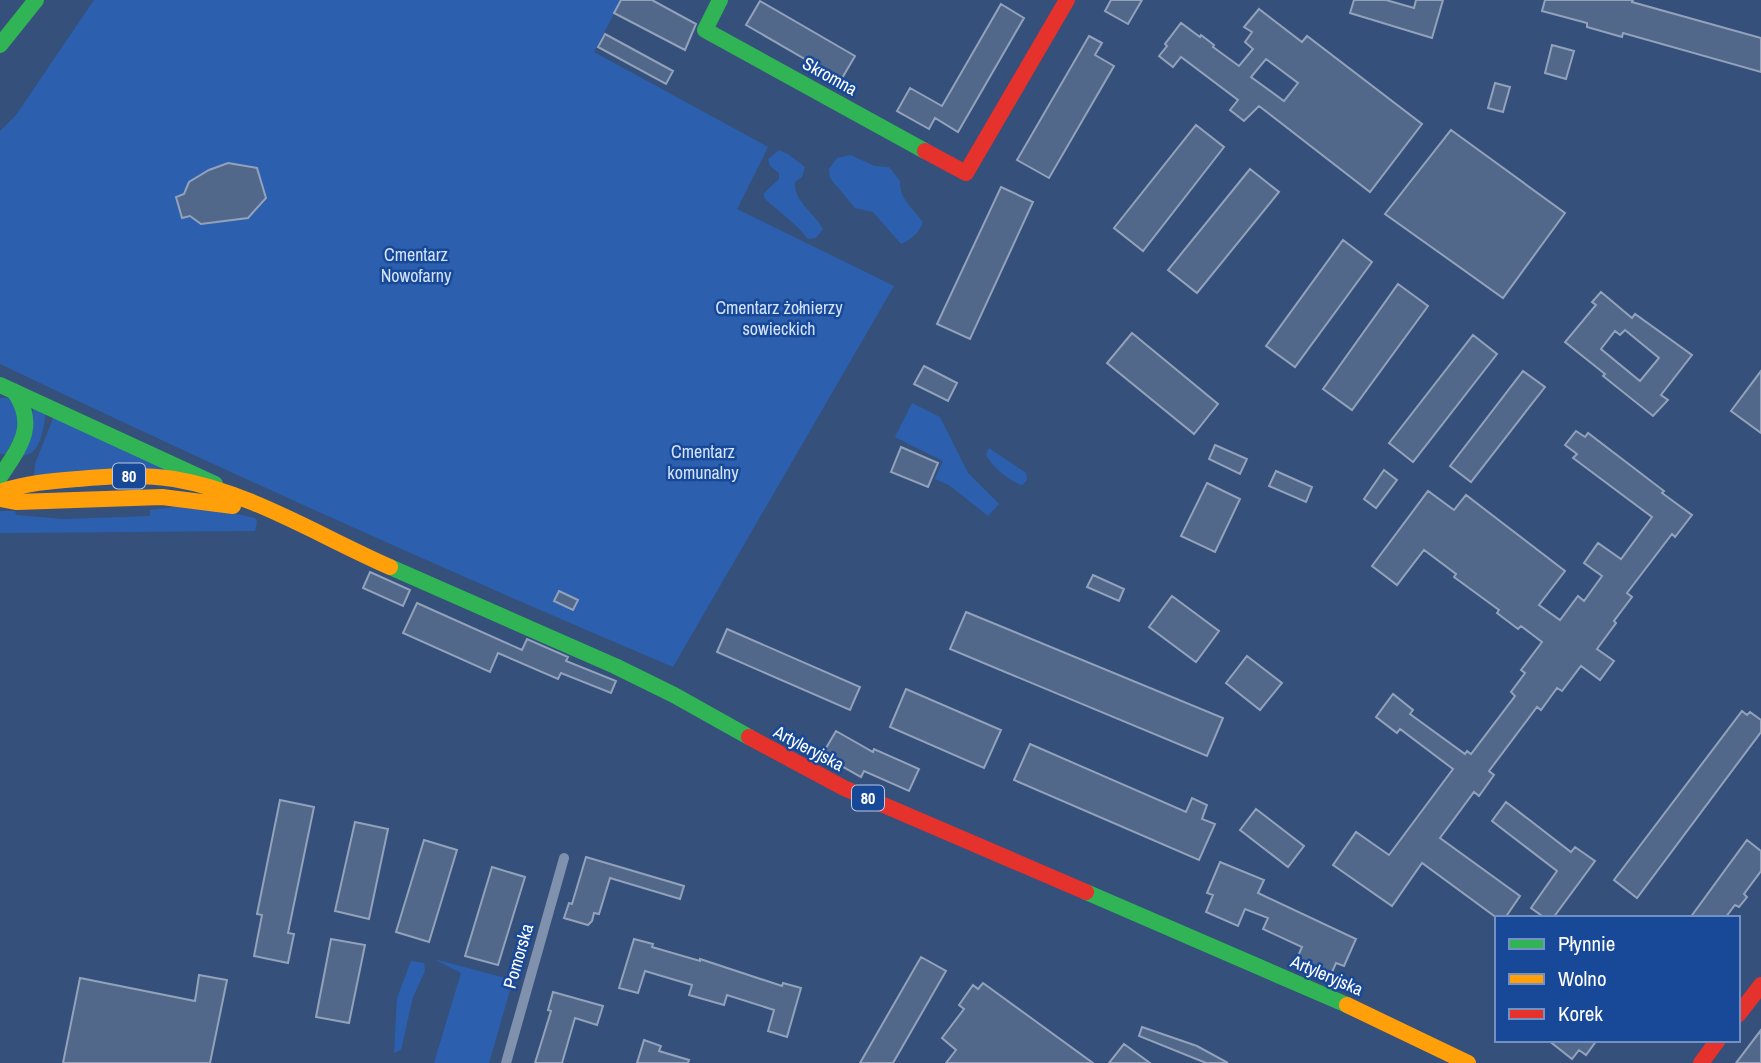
<svg xmlns="http://www.w3.org/2000/svg" width="1761" height="1063" font-family="'Archivo Narrow',sans-serif">
	<style>
		.green { fill: #2c60ae }
		.building { fill: #52688a; stroke: #93a2bb; stroke-width: 2; fill-rule: evenodd }
		.lines { fill: none; stroke-linecap: round; stroke-linejoin: round }
		.street { stroke: #7f91ad; stroke-width: 10 }
		.fast { stroke: #30b455; stroke-width: 16 }
		.slow { stroke: #ff9f0a; stroke-width: 16 }
		.jam { stroke: #e5322d; stroke-width: 16 }
		.labels { text-anchor: middle; dominant-baseline: central; stroke-width: 5; stroke-linejoin: round; paint-order: stroke }
		.shield { fill: #184998; stroke: #bac8e0; stroke-width: 2 }
		.shield-label { font-size: 16px; font-weight: bold; fill: #fff }
		.street-label { font-size: 18px; fill: #fff; stroke: #184998 }
		.park-label { font-size: 18px; fill: #d3e3fc; stroke: #184998 }
	</style>
	<rect width="100%" height="100%" fill="#35507b"/>
	<path class="green" d="M 94,0 L 621,0 L 594,52 L 768,147 L 737,209 L 894,286 L 673,667 C 447,571 222,470 0,364 L 0,131 L 16,115 Z
		M 779,150 L 788,154 L 805,167 L 802,177 L 795,182 C 793,201 815,213 823,229 L 816,238 L 808,239 C 796,223 779,212 764,198 L 764,193 L 779,179 L 779,173 L 770,166 L 768,159 Z
		M 850,155 L 875,166 L 889,167 L 900,181 C 898,197 914,210 923,222 C 919,233 912,239 901,244 L 873,212 L 855,208 L 830,178 L 829,169 L 837,158 Z
		M 0,398 L 11,398 C 26,422 18,432 5,454 L 0,454 Z
		M 912,403 L 940,417 L 968,473 L 999,504 L 988,516 L 949,485 L 935,479 L 943,461 L 895,437 Z
		M 33,406 L 46,412 C 43,428 42,455 21,456 L 33,432 Z
		M 54,416 L 171,472 L 34,477 L 35,464 Z
		M 989,448 L 1026,473 L 1027,480 L 1022,485 C 1009,481 991,466 986,454 Z
		M 181,506 L 223,511 L 255,518 L 257,522 L 255,531 L 0,533 L 0,511 L 15,511 L 16,515 L 64,519 L 150,516 L 150,510 Z
		M 434,959 L 513,980 L 489,1063 L 434,1063 L 461,973 Z
		M 411,961 L 424,963 L 425,971 L 413,997 L 401,1050 L 394,1053 L 397,998 Z"/>
	<path class="building" d="M 621,0 L 652,0 L 696,24 L 685,50 L 614,13 Z
		M 1111,0 L 1142,0 L 1128,24 L 1105,11 Z
		M 1354,0 L 1386,0 L 1414,8 L 1416,0 L 1443,0 L 1432,38 L 1350,13 Z
		M 1545,0 L 1633,0 L 1632,2 L 1761,38 L 1761,72 L 1623,33 L 1622,37 L 1587,27 L 1587,23 L 1542,11 Z
		M 760,1 L 855,56 L 841,80 L 746,25 Z
		M 1001,4 L 1024,18 L 958,132 L 935,118 L 929,129 L 897,111 L 910,88 L 942,106 Z
		M 1259,9 L 1302,42 L 1307,36 L 1422,124 L 1370,192 L 1259,106 L 1244,121 L 1230,110 L 1238,100 L 1181,57 L 1173,67 L 1159,56 L 1167,46 L 1165,44 L 1181,23 L 1200,37 L 1201,35 L 1214,45 L 1213,47 L 1239,66 L 1253,49 L 1245,42 L 1252,32 L 1244,27 ZM 1266,59 L 1298,83 L 1284,101 L 1251,77 Z
		M 605,34 L 673,71 L 666,84 L 598,47 Z
		M 1089,36 L 1102,43 L 1095,55 L 1114,66 L 1049,178 L 1017,160 Z
		M 1552,45 L 1574,51 L 1566,79 L 1545,73 Z
		M 1495,83 L 1510,87 L 1503,112 L 1488,108 Z
		M 1196,125 L 1224,147 L 1143,251 L 1114,228 Z
		M 1451,130 L 1565,213 L 1503,298 L 1385,214 Z
		M 228,163 L 257,168 L 266,198 L 248,218 L 201,224 L 190,216 L 182,218 L 176,197 L 184,194 L 189,182 L 209,170 Z
		M 1250,169 L 1279,192 L 1197,293 L 1168,270 Z
		M 1001,187 L 1033,202 L 970,339 L 937,324 Z
		M 1343,240 L 1372,262 L 1295,367 L 1266,346 Z
		M 1398,284 L 1428,306 L 1352,410 L 1323,389 Z
		M 1601,292 L 1632,318 L 1635,314 L 1692,355 L 1661,395 L 1668,400 L 1653,416 L 1603,376 L 1605,374 L 1565,342 L 1596,305 L 1592,302 ZM 1625,330 L 1659,358 L 1640,381 L 1601,349 L 1615,331 L 1620,335 Z
		M 1132,333 L 1218,404 L 1194,434 L 1107,363 Z
		M 1473,335 L 1497,354 L 1413,462 L 1389,443 Z
		M 924,366 L 957,383 L 948,401 L 914,384 Z
		M 1523,371 L 1545,387 L 1471,482 L 1450,466 Z
		M 1761,371 L 1761,433 L 1731,411 Z
		M 1576,431 L 1585,437 L 1588,433 L 1664,491 L 1662,493 L 1692,515 L 1675,537 L 1672,534 L 1627,593 L 1632,597 L 1614,621 L 1616,623 L 1597,649 L 1614,661 L 1600,680 L 1581,666 L 1562,691 L 1557,688 L 1541,710 L 1537,707 L 1489,771 L 1494,775 L 1479,796 L 1474,792 L 1440,838 L 1520,896 L 1505,918 L 1497,918 L 1422,863 L 1392,906 L 1333,865 L 1356,832 L 1389,855 L 1453,769 L 1400,729 L 1397,733 L 1376,717 L 1393,694 L 1413,710 L 1410,714 L 1465,754 L 1467,751 L 1471,754 L 1515,696 L 1511,692 L 1525,673 L 1521,670 L 1542,642 L 1521,626 L 1518,629 L 1497,613 L 1499,610 L 1454,577 L 1456,574 L 1424,550 L 1397,585 L 1372,566 L 1428,491 L 1454,510 L 1466,495 L 1565,571 L 1539,605 L 1560,620 L 1578,596 L 1584,601 L 1602,576 L 1584,563 L 1598,543 L 1621,559 L 1652,517 L 1573,458 L 1577,454 L 1565,445 Z
		M 1215,445 L 1247,459 L 1240,474 L 1209,459 Z
		M 901,447 L 938,463 L 928,487 L 891,472 Z
		M 1384,470 L 1397,480 L 1376,508 L 1364,499 Z
		M 1276,471 L 1312,487 L 1306,502 L 1269,486 Z
		M 1207,483 L 1240,499 L 1215,552 L 1181,536 Z
		M 370,572 L 410,590 L 403,606 L 363,588 Z
		M 1093,575 L 1124,589 L 1119,601 L 1087,587 Z
		M 559,591 L 578,600 L 573,610 L 554,601 Z
		M 1172,596 L 1219,631 L 1196,662 L 1149,627 Z
		M 417,603 L 522,650 L 527,639 L 568,657 L 566,661 L 616,681 L 611,693 L 561,673 L 558,679 L 498,653 L 490,672 L 403,633 Z
		M 966,612 L 1223,718 L 1207,756 L 950,649 Z
		M 727,629 L 860,687 L 850,710 L 717,652 Z
		M 1247,656 L 1282,683 L 1260,710 L 1226,683 Z
		M 906,689 L 1001,730 L 984,768 L 890,727 Z
		M 1742,711 L 1747,715 L 1750,712 L 1761,720 L 1761,732 L 1637,898 L 1614,880 Z
		M 836,731 L 873,752 L 874,749 L 919,769 L 909,791 L 864,771 L 861,777 L 822,755 Z
		M 1030,744 L 1186,812 L 1192,798 L 1207,805 L 1202,819 L 1215,824 L 1199,860 L 1014,780 Z
		M 280,800 L 314,807 L 288,933 L 294,934 L 288,963 L 254,956 L 262,915 L 257,914 Z
		M 1506,802 L 1571,852 L 1575,847 L 1595,861 L 1553,918 L 1545,918 L 1531,908 L 1557,871 L 1492,821 Z
		M 1256,809 L 1304,846 L 1288,867 L 1240,830 Z
		M 355,822 L 388,829 L 369,919 L 335,911 Z
		M 424,840 L 457,850 L 429,942 L 396,932 Z
		M 1747,840 L 1761,851 L 1761,871 L 1744,894 L 1747,897 L 1739,907 L 1735,905 L 1725,918 L 1690,918 Z
		M 586,857 L 684,886 L 680,899 L 610,878 L 599,914 L 594,913 L 592,921 L 588,925 L 564,918 L 569,903 L 572,904 Z
		M 1220,862 L 1264,880 L 1258,893 L 1356,939 L 1344,966 L 1336,963 L 1329,979 L 1294,965 L 1302,947 L 1263,929 L 1268,918 L 1245,909 L 1238,926 L 1206,912 L 1213,895 L 1207,893 Z
		M 492,867 L 525,877 L 498,965 L 465,956 Z
		M 331,939 L 365,945 L 349,1023 L 316,1017 Z
		M 634,939 L 653,944 L 652,947 L 700,961 L 700,959 L 782,986 L 783,983 L 801,988 L 787,1037 L 768,1031 L 774,1010 L 727,995 L 724,1005 L 689,995 L 692,985 L 645,971 L 638,993 L 619,988 Z
		M 921,957 L 946,971 L 893,1063 L 860,1063 Z
		M 199,975 L 227,980 L 210,1063 L 63,1063 L 80,978 L 195,1001 Z
		M 983,983 L 1093,1063 L 946,1063 L 956,1050 L 942,1038 L 964,1009 L 959,1005 L 973,985 L 978,989 Z
		M 553,992 L 603,1006 L 597,1025 L 575,1018 L 562,1063 L 535,1063 L 551,1011 L 548,1010 Z
		M 1142,1027 L 1197,1046 L 1228,1063 L 1206,1063 L 1139,1036 Z
		M 1761,1030 L 1761,1063 L 1736,1063 Z
		M 644,1040 L 661,1046 L 659,1051 L 689,1060 L 688,1063 L 637,1063 Z
		M 1548,1040 L 1597,1040 L 1586,1055 L 1579,1050 L 1572,1059 Z
		M 1124,1044 L 1150,1063 L 1109,1063 Z"/>
	<g class="lines">
		<path class="street" d="M 506,1063 L 564,858"/>
		<path class="fast" d="M 720,0 L 705,30 L 925,151
			M 0,45 L 36,0
			M 0,385 L 215,484
			M 0,477 C 20,446 38,426 14,391
			M 390,567 L 615,666 L 674,695 L 749,737
			M 1086,892 L 1347,1005"/>
		<path class="slow" d="M 0,492 C 25,483 52,481 78,479 C 110,476 142,474 174,479 C 251,492 319,536 390,567
			M 0,499 L 17,502 L 162,497 L 233,506
			M 1347,1005 L 1468,1063"/>
		<path class="jam" d="M 925,151 L 966,173 L 1067,0
			M 749,737 L 844,788 L 1086,892
			M 1738,1015 L 1761,985
			M 1701,1063 L 1718,1040"/>
	</g>
	<g class="labels">
		<g class="shield">
			<rect x="113" y="463.5" width="32" height="25" rx="5"/>
			<rect x="852" y="785.5" width="32" height="25" rx="5"/>
		</g>
		<g class="shield-label">
			<text x="129" y="476">80</text>
			<text x="868" y="798">80</text>
		</g>
		<g class="street-label">
			<text transform="translate(830 76) rotate(29)">Skromna</text>
			<text transform="translate(809 748) rotate(28)">Artyleryjska</text>
			<text transform="translate(518 956) rotate(-74)">Pomorska</text>
			<text transform="translate(1327 975) rotate(23)">Artyleryjska</text>
		</g>
		<g class="park-label">
			<text x="416" y="254">Cmentarz<tspan x="416" dy="21">Nowofarny</tspan></text>
			<text x="779" y="307">Cmentarz żołnierzy<tspan x="779" dy="21">sowieckich</tspan></text>
			<text x="703" y="451">Cmentarz<tspan x="703" dy="21">komunalny</tspan></text>
		</g>
	</g>
	<rect x="1495" y="916" width="245" height="126" fill="#184998" stroke="#7492c1" stroke-width="2"/>
	<rect x="1509" y="939" width="35" height="10" fill="#30b455" stroke="#7492c1" stroke-width="2"/>
	<text x="1558" y="951" font-size="21" fill="#ffffff">Płynnie</text>
	<rect x="1509" y="974" width="35" height="10" fill="#ff9f0a" stroke="#7492c1" stroke-width="2"/>
	<text x="1558" y="986" font-size="21" fill="#ffffff">Wolno</text>
	<rect x="1509" y="1009" width="35" height="10" fill="#e5322d" stroke="#7492c1" stroke-width="2"/>
	<text x="1558" y="1021" font-size="21" fill="#ffffff">Korek</text>
</svg>
